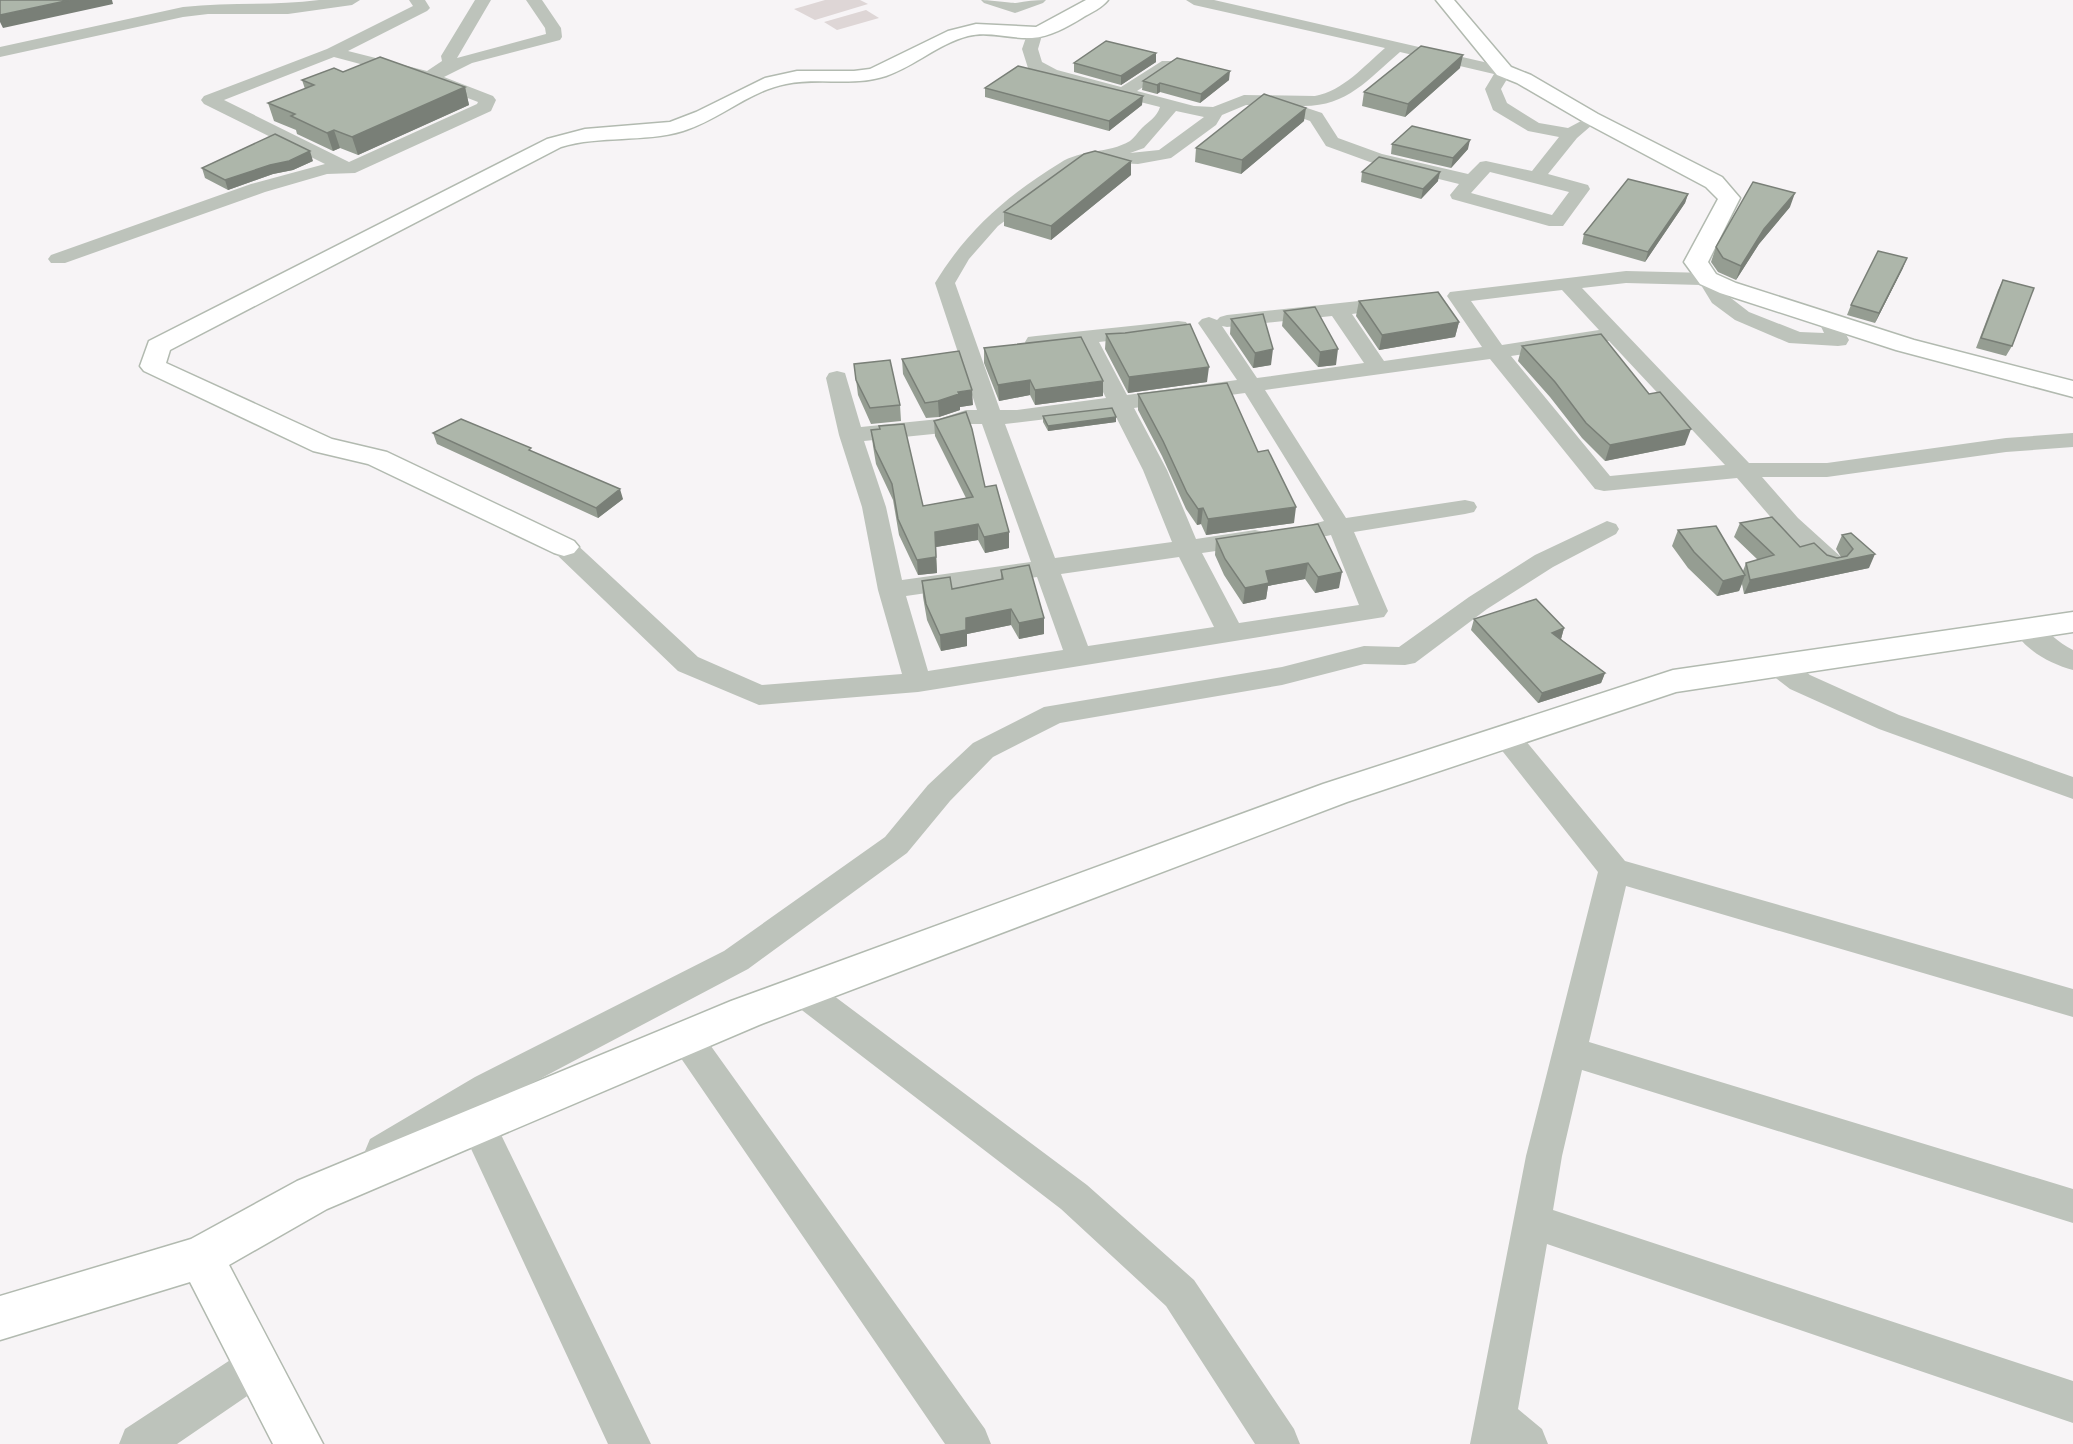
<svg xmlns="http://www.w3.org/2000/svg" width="2073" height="1444" font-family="Jost,sans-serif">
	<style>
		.green { fill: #ded6d6 }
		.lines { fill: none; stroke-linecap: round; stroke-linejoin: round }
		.secondary-casing { stroke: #b2bab0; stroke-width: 3 }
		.street { fill: #bdc3bb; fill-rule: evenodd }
		.secondary { fill: #fff; fill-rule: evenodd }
		.wall { fill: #959d92 }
		.shaded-wall { fill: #797f77 }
		.building { fill: #adb6aa; stroke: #797f77; stroke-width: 1.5 }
	</style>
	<rect width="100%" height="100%" fill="#f7f4f6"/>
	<path class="green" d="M 825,0 L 860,0 L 868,4 L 815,20 L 794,9 Z
		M 866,10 L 879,18 L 837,30 L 824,22 Z"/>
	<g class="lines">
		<g class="secondary-casing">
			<path id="secondary" d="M 1086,0 L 1108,0 C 1102,8 1090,13 1082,18 C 1067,27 1050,37 1032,38 C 1010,39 989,31 968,36 C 938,44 915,66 886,76 C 853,87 820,77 786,84 C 749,91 719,120 683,131 C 643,143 601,135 561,147 L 170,350 L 166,363 L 332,439 L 387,452 L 574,541 L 579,547 L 574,553 L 564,556 L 554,553 L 368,464 L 313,451 L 144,371 L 140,366 L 149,341 L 547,139 L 585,129 L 670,122 L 696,112 L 765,78 L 797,71 L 854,71 L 870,69 L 948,31 L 976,24 L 1036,27 Z
				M 1436,0 L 1454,0 L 1511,67 L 1531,75 L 1598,114 L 1722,177 L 1740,198 L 1708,262 L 1716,274 L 1736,283 L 1914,340 L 2073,381 L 2073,397 L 1896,350 L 1720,293 L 1700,284 L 1684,262 L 1718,199 L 1706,187 L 1584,122 L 1517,83 L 1497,75 Z
				M 2073,612 L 2073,632 L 1676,692 L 1347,802 L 759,1025 L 327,1209 L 229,1265 L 323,1444 L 273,1444 L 190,1282 L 0,1340 L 0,1296 L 191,1239 L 297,1181 L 731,1001 L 1323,784 L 1673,670 Z"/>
		</g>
		<path class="street" d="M 319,0 L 360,0 L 352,5 L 288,14 L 208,14 L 183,17 L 0,57 L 0,47 L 183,7 C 228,2 274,6 319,0 Z
			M 409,0 L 425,0 L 430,8 L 427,11 L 348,51 L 427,71 L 442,61 L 441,56 L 475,0 L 491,0 L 457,58 L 546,34 L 545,28 L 526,0 L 542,0 L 561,28 L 562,37 L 560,40 L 472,63 L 444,77 L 493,96 L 496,100 L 491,111 L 355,173 L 327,174 L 265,192 L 65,263 L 51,263 L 48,259 L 51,255 L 251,184 L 325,164 L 204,104 L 201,100 L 204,96 L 327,49 L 413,6 ZM 334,57 L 424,81 L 478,102 L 477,104 L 349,162 L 224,100 Z
			M 981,0 C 990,0 1010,3 1016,3 C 1026,1 1035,0 1046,0 L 1043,3 L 1015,13 L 984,3 Z
			M 1186,0 L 1214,0 L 1510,68 L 1512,71 L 1501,89 L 1507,103 L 1539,123 L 1568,128 L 1583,120 L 1589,121 L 1592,125 L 1577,138 L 1548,174 L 1588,185 L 1590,189 L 1563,226 L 1549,226 L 1452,199 L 1450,195 L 1459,184 L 1370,162 L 1326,146 L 1310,121 L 1276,109 L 1274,106 L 1246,105 L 1222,115 L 1216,125 L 1171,158 L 1138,164 L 1096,162 L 1074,169 L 998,226 L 969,259 L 955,283 L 1000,410 L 1017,410 L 1106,398 L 1079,344 L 1036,348 L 1028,347 L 1025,342 L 1028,337 L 1036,336 L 1178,321 L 1186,322 L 1189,327 L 1186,332 L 1178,333 L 1099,342 L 1127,395 L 1237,380 L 1198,323 L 1202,319 L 1209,317 L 1217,320 L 1220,317 L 1227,315 L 1396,297 L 1403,299 L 1406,303 L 1403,307 L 1352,314 L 1384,361 L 1482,347 L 1447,296 L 1450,292 L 1626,271 L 1708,273 L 1715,275 L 1727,295 L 1749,312 L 1800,332 L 1824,333 L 1818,320 L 1822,316 L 1829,314 L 1836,316 L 1849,340 L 1846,345 L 1838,346 L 1789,343 L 1735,320 L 1712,303 L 1701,285 L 1626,283 L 1582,288 L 1749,463 L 1827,463 L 2006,438 L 2073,433 L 2073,447 L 2006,452 L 1827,477 L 1762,477 L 1798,518 L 1840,556 L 1844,562 L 1840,568 L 1831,570 L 1822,568 L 1780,528 L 1737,478 L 1604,491 L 1595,489 L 1490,359 L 1265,390 L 1346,518 L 1465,500 L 1474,502 L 1477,507 L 1474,512 L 1465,514 L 1354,532 L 1388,611 L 1384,617 L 918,692 L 759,705 L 678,671 L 555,553 L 551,547 L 555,541 L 564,539 L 573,541 L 698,657 L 762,685 L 902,674 L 878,590 L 862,507 L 839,435 L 826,378 L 829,373 L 837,371 L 845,373 L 861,427 L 939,419 L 966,410 L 977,410 L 935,283 C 967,230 1008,195 1060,163 C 1081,149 1108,154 1130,141 C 1134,138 1138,132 1142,128 C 1149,121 1157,117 1160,107 L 1045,78 L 1028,68 L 1022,49 L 1029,29 L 1041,29 L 1043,32 L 1038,49 L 1042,62 L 1057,70 L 1121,87 L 1162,61 L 1174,61 L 1176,64 L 1174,67 L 1137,91 L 1194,106 L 1213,107 L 1244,95 L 1315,96 C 1343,91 1364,66 1385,48 L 1194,5 ZM 1400,52 L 1494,74 L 1485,89 L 1493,110 L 1528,131 L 1559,137 L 1532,171 L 1486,161 L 1480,162 L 1468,174 L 1382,154 L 1338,138 L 1322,113 L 1301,106 C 1347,107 1367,80 1400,52 ZM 1176,111 L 1204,117 L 1159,150 L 1130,153 L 1144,148 ZM 1490,172 L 1569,192 L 1552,215 L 1471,193 ZM 1562,290 L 1599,330 L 1502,345 L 1471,301 ZM 1332,316 L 1364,363 L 1257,378 L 1222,326 L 1227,327 ZM 1609,341 L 1725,465 L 1610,476 L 1511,356 ZM 1245,393 L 1324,521 L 1313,524 L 1310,529 L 1313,534 L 1322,537 L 1331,535 L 1359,605 L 1239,623 L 1202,553 L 1264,544 L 1268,538 L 1264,532 L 1255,530 L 1196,539 L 1167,470 L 1134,408 ZM 1113,411 L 1143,470 L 1172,542 L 1055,558 L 1005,424 ZM 969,424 L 982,424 L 1031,562 L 902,580 L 886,507 L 864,441 L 943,433 ZM 1179,557 L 1214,627 L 1088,646 L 1061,574 ZM 1037,577 L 1063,650 L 928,671 L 906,596 Z
			M 1607,521 L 1616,524 L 1619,529 L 1616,534 L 1553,567 L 1487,609 L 1415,663 L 1405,665 L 1364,664 L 1282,685 L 1060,723 L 993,757 L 950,801 L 907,853 L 748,969 L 481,1110 L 491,1114 L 651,1444 L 608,1444 L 460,1125 L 461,1122 L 396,1163 L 383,1167 L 370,1163 L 365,1151 L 370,1139 L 475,1077 L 724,951 L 885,837 L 928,785 L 973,743 L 1044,707 L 1282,667 L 1364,646 L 1399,647 L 1469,597 L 1535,555 Z
			M 2026,620 C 2044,625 2056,642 2073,650 L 2073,670 C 2050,664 2025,650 2013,629 L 2017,623 Z
			M 1778,656 L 1788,658 L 1810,675 L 1899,715 L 2073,777 L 2073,799 L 1879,729 L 1790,689 L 1768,672 L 1764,665 L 1768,658 Z
			M 1506,726 L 1516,729 L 1625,861 L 2073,989 L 2073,1017 L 1626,886 L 1589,1042 L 2073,1189 L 2073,1223 L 1582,1070 L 1562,1156 L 1553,1210 L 2073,1381 L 2073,1423 L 1547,1244 L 1518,1409 L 1542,1429 L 1548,1444 L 1470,1444 L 1526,1156 L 1598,872 L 1496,743 L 1492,736 L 1496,729 Z
			M 802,977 L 814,981 L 1087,1185 L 1194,1280 L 1294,1429 L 1300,1444 L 1255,1444 L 1166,1306 L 1061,1209 L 790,1001 L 785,991 L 790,981 Z
			M 686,1023 L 698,1028 L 985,1429 L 991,1444 L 945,1444 L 674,1048 L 669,1038 L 674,1028 Z
			M 258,1345 L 272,1351 L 278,1365 L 272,1379 L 177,1444 L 119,1444 L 125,1429 L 244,1351 Z"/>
		<use href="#secondary" class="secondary"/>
	</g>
	<path class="wall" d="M 1156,53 L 1156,62 L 1121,85 L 1074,72 L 1074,63 Z
		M 1460,68 L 1405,117 L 1362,106 L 1364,92 Z
		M 343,72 L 465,87 L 469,105 L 358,155 L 340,148 L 333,151 L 297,134 L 296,130 L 274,121 L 268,103 L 305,89 L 302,80 Z
		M 1229,80 L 1200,103 L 1160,92 L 1157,94 L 1142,90 L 1143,81 Z
		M 985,88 L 1142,105 L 1109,131 L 985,97 Z
		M 1304,121 L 1241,174 L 1195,162 L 1196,148 Z
		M 1392,144 L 1468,149 L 1451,168 L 1391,154 Z
		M 313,161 L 293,170 L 273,174 L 228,190 L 205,178 L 202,168 Z
		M 1362,172 L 1438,181 L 1421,199 L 1361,182 Z
		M 1131,175 L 1051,240 L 1004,226 L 1004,212 Z
		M 1688,194 L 1685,203 L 1645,262 L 1582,244 L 1584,234 Z
		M 1790,207 L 1759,244 L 1736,280 L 1718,272 L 1711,262 L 1716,247 Z
		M 1903,268 L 1875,323 L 1847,315 L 1851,305 Z
		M 2003,280 L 2012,346 L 2006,356 L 1976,348 L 1998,290 Z
		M 1359,301 L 1459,322 L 1455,337 L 1379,350 L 1356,316 Z
		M 1284,311 L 1336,365 L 1318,367 L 1282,326 Z
		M 1231,319 L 1271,365 L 1253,368 L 1230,334 Z
		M 1125,333 L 1207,382 L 1128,393 L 1105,349 L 1106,334 Z
		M 1522,346 L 1685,445 L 1605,461 L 1582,438 L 1550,397 L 1518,361 Z
		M 984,348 L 1103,396 L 1035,405 L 1030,395 L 999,401 L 984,363 Z
		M 902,359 L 973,405 L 960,407 L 960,410 L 939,417 L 926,418 L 903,374 Z
		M 854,364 L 900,405 L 901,421 L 871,424 L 858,395 Z
		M 1138,394 L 1258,452 L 1294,523 L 1206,535 L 1201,524 L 1197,525 L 1186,509 L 1162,456 L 1138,410 Z
		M 1043,416 L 1116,417 L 1116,422 L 1048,431 L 1043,422 Z
		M 934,421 L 985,487 L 1009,548 L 985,553 L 978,540 L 936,547 L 937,573 L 918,575 L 899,535 L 893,500 L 876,464 L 873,446 L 871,430 L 879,429 L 879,426 L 923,506 L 966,498 L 935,436 Z
		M 433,433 L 623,499 L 598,518 L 437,444 Z
		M 1740,523 L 1800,547 L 1837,558 L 1841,557 L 1836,549 L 1842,535 L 1869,568 L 1744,594 L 1742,584 L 1739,591 L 1717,596 L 1688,568 L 1672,546 L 1678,530 L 1743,571 L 1746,563 L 1758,560 L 1734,537 Z
		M 1318,524 L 1339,588 L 1315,593 L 1305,579 L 1268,586 L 1266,599 L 1243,604 L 1224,575 L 1215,555 L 1216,539 Z
		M 1001,570 L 1044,618 L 1044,634 L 1019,639 L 1011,625 L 967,634 L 967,646 L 941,651 L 927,620 L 923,597 L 922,581 L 952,589 L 1001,579 Z
		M 1474,619 L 1564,628 L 1561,639 L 1605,673 L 1601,683 L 1538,703 L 1471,630 Z"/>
	<path class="shaded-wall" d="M 70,0 L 112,0 L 113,4 L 3,28 L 0,22 L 0,15 Z
		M 1156,53 L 1156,62 L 1121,85 L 1121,76 Z
		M 1463,55 L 1460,68 L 1405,117 L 1408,104 Z
		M 1230,71 L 1229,80 L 1200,103 L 1201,94 Z
		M 1160,83 L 1160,92 L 1157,94 L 1157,85 Z
		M 465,87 L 469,105 L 358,155 L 352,137 Z
		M 1143,96 L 1142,105 L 1109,131 L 1109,121 Z
		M 1306,108 L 1304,121 L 1241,174 L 1242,160 Z
		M 334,130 L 340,148 L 333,151 L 327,133 Z
		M 1470,140 L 1468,149 L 1451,168 L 1453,158 Z
		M 310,151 L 313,161 L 293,170 L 273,174 L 228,190 L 225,180 Z
		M 1131,161 L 1131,175 L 1051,240 L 1051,226 Z
		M 1440,172 L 1438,181 L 1421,199 L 1423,189 Z
		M 1795,193 L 1790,207 L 1759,244 L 1736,280 L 1741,266 L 1764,229 Z
		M 1688,194 L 1685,203 L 1645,262 L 1648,252 Z
		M 1907,258 L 1903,268 L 1875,323 L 1879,313 Z
		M 1459,322 L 1455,337 L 1379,350 L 1382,335 Z
		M 1273,349 L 1271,365 L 1253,368 L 1255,353 Z
		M 1338,349 L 1336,365 L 1318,367 L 1320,352 Z
		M 1209,367 L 1207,382 L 1128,393 L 1129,377 Z
		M 1030,380 L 1030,395 L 999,401 L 998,385 Z
		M 1103,381 L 1103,396 L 1035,405 L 1035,390 Z
		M 972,390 L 973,405 L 960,407 L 960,410 L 939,417 L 938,401 L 958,392 Z
		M 1116,417 L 1116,422 L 1048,431 L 1048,426 Z
		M 1691,429 L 1685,445 L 1605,461 L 1610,445 Z
		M 620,489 L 623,499 L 598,518 L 596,508 Z
		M 1296,507 L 1294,523 L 1206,535 L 1208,519 Z
		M 1203,508 L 1201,524 L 1197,525 L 1198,509 Z
		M 978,524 L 978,540 L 936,547 L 935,532 Z
		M 1009,532 L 1009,548 L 985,553 L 984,537 Z
		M 1875,554 L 1869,568 L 1744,594 L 1750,580 Z
		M 936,557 L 937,573 L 918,575 L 917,560 Z
		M 1308,563 L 1305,579 L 1268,586 L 1266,599 L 1243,604 L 1245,588 L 1266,571 Z
		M 1342,572 L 1339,588 L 1315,593 L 1318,577 Z
		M 1745,575 L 1739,591 L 1717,596 L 1723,581 Z
		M 1011,609 L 1011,625 L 967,634 L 967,646 L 941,651 L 940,635 L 966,618 Z
		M 1044,618 L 1044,634 L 1019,639 L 1019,623 Z
		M 1564,628 L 1561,639 L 1552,633 Z
		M 1605,673 L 1601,683 L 1538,703 L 1542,693 Z"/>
	<path class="building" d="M 0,0 L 70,0 L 0,15 Z
		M 1106,41 L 1156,53 L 1121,76 L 1074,63 Z
		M 1421,46 L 1463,55 L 1408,104 L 1364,92 Z
		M 380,57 L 465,87 L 352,137 L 334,130 L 327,133 L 291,116 L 295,114 L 268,103 L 314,85 L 302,80 L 334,68 L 343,72 Z
		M 1177,58 L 1230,71 L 1201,94 L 1160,83 L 1157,85 L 1143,81 Z
		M 1018,66 L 1143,96 L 1109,121 L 985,88 Z
		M 1264,94 L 1306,108 L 1242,160 L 1196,148 Z
		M 1412,126 L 1470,140 L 1453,158 L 1392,144 Z
		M 275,134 L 310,151 L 289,161 L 270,165 L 225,180 L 202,168 Z
		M 1095,151 L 1131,161 L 1051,226 L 1004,212 L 1084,154 Z
		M 1379,157 L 1440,172 L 1423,189 L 1362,172 Z
		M 1628,179 L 1688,194 L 1648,252 L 1584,234 Z
		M 1753,182 L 1795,193 L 1764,229 L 1741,266 L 1723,258 L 1716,247 Z
		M 1878,251 L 1907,258 L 1879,313 L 1851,305 Z
		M 2003,280 L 2034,288 L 2012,346 L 1981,338 Z
		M 1438,292 L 1459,322 L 1382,335 L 1359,301 Z
		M 1315,307 L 1338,349 L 1320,352 L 1284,311 Z
		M 1263,314 L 1273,349 L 1255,353 L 1231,319 Z
		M 1190,324 L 1209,367 L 1129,377 L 1106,334 L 1125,333 Z
		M 1601,334 L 1649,394 L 1660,392 L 1691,429 L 1610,445 L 1586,423 L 1555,382 L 1522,346 Z
		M 1081,337 L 1103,381 L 1035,390 L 1030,380 L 998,385 L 984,348 Z
		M 959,351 L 972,390 L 958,392 L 959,394 L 938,401 L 925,403 L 902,359 Z
		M 890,360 L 900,405 L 870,408 L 856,380 L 854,364 Z
		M 1227,383 L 1258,452 L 1268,450 L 1296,507 L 1208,519 L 1203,508 L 1198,509 L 1187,493 L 1163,441 L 1138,394 Z
		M 1112,408 L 1116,417 L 1048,426 L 1043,416 Z
		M 966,412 L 972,429 L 985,487 L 996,485 L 1009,532 L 984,537 L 978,524 L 935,532 L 936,557 L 917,560 L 898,519 L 892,484 L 875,449 L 871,430 L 880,429 L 879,426 L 904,424 L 923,506 L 973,497 L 934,421 Z
		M 461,419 L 531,448 L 529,450 L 620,489 L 596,508 L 433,433 Z
		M 1772,517 L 1800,547 L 1814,543 L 1827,555 L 1837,558 L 1847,556 L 1853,549 L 1842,535 L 1851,533 L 1875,554 L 1750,580 L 1746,563 L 1774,555 L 1740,523 Z
		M 1318,524 L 1342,572 L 1318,577 L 1308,563 L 1266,571 L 1269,583 L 1245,588 L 1225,559 L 1216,539 Z
		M 1716,526 L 1745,575 L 1723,581 L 1694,552 L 1678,530 Z
		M 1029,565 L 1044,618 L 1019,623 L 1011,609 L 966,618 L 966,630 L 940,635 L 926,604 L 922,581 L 950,577 L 952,589 L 1003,579 L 1001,570 Z
		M 1536,599 L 1564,628 L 1552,633 L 1605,673 L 1542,693 L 1474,619 Z"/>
</svg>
